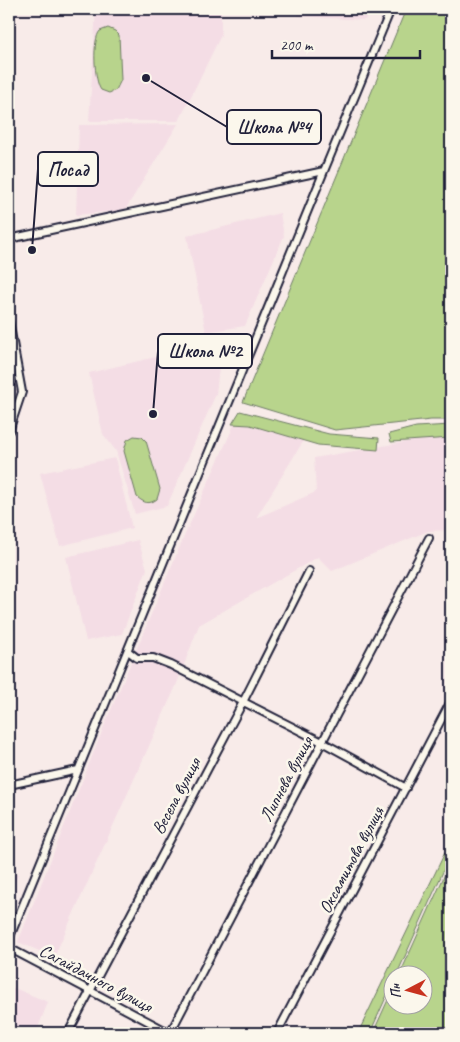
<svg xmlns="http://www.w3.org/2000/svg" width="460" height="1042" font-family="Caveat,sans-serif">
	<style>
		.built { fill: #f4dde5 }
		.green { fill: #b8d48c; stroke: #6d7b64 }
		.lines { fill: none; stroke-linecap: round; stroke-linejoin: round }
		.minor-casing { stroke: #22223b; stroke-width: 10 }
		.minor { stroke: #fbf7ec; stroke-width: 6 }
		.labels { text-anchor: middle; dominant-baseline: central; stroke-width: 5; stroke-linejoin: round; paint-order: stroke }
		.street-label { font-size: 18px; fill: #22223b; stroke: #fbf7ec }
		.leader { fill: none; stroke: #22223b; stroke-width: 2 }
		.callout-dot { fill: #22223b; stroke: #fbf7ec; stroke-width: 2 }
		.callout { fill: #fbf7ec; stroke: #22223b; stroke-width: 2 }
		.callout-label { font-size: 19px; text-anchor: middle; font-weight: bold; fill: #22223b }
	</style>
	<rect width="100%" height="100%" fill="#f8ebe9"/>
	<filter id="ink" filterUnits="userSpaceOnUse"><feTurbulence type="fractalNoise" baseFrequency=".02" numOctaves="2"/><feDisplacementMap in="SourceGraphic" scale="10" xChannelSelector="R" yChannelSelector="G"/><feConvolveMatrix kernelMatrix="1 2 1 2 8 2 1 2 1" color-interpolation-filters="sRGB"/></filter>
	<g filter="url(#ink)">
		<path class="built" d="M 96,9 L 221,9 L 221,35 L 179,121 L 89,121 Z
			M 298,9 L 369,9 L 365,20 L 298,16 Z
			M 178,124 L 125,210 L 76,215 L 79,125 Z
			M 280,213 L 284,236 L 245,326 L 206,332 L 187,236 Z
			M 193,348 L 219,368 L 216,394 L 167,506 L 135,514 L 116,451 L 103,434 L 89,373 Z
			M 238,416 L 304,440 L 256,518 L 316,492 L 314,458 L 451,434 L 451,530 L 428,531 L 332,571 L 318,557 L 199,625 L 176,686 L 54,957 L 18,942 L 105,724 L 183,539 Z
			M 115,458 L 132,528 L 60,546 L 40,473 Z
			M 138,540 L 147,569 L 122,634 L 86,641 L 66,557 Z
			M 18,874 L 9,898 L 9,876 Z
			M 9,986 L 48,1002 L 36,1033 L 9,1024 Z"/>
		<path class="green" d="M 406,9 L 451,9 L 451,420 L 431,420 L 335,430 L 243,402 Z
			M 108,28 L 115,31 L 119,35 L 121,80 L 116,90 L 109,93 L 101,90 C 94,81 92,39 100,31 Z
			M 240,411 L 329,434 L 379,438 L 378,450 L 318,445 L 250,425 L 232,424 Z
			M 451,425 L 451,438 L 391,442 L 389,434 L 416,427 Z
			M 134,436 L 142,437 L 146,441 L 160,489 L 157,499 C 149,505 144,503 137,497 L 124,451 L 127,440 Z
			M 451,840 L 451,854 L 397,974 L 392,974 L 392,984 L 370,1033 L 358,1033 Z
			M 451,861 L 451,1033 L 373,1033 L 392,991 L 392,1004 L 422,1004 L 422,974 L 400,974 Z"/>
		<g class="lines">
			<g class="minor-casing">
				<path id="minor" d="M 324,171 L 391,9
					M 9,239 L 324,171 L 9,939
					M 9,321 L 22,392 L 9,431
					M 128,651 L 137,658 L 153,658 L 171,665 L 322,742 L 406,788
					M 9,785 L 78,770
					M 9,948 L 170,1033 L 429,538
					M 68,1033 L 243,702 L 309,571
					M 277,1033 L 451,701"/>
			</g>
			<use href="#minor" class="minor"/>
		</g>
	</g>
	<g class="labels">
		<g class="street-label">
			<text transform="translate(286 779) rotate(-62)">Липнева вулиця</text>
			<text transform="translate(176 796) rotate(-62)">Весела вулиця</text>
			<text transform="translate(351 860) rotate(-62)">Оксамитова вулиця</text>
			<text transform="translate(96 978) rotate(28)">Сагайдачного вулиця</text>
		</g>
	</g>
	<path class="leader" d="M146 78L227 127M32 250L38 169M153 414L158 351"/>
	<g class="callout-dot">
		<circle cx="146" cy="78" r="5"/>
		<circle cx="32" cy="250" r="5"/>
		<circle cx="153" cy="414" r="5"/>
	</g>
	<g class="callout">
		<rect x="227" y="110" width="94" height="34" rx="5"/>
		<rect x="38" y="152" width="60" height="34" rx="5"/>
		<rect x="158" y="334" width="94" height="34" rx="5"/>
	</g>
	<g class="callout-label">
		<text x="274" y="133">Школа №4</text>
		<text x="68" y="176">Посад</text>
		<text x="205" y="357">Школа №2</text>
	</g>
	<rect width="460" height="1042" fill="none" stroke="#fbf7ec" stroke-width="30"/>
	<rect x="15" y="15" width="430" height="1012" fill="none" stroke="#22223b" stroke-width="2" filter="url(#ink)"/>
	<g transform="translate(408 990) rotate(264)"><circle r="24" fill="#fbf7ec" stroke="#a4a2a5"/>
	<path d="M0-4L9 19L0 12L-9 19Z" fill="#c8321e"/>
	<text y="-8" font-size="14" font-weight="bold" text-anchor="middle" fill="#22223b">Пн</text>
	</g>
	<path d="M272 50v8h148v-8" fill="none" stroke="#22223b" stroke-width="2.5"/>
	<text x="280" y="50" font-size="15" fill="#22223b" stroke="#fbf7ec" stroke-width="4" paint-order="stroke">200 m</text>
</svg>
